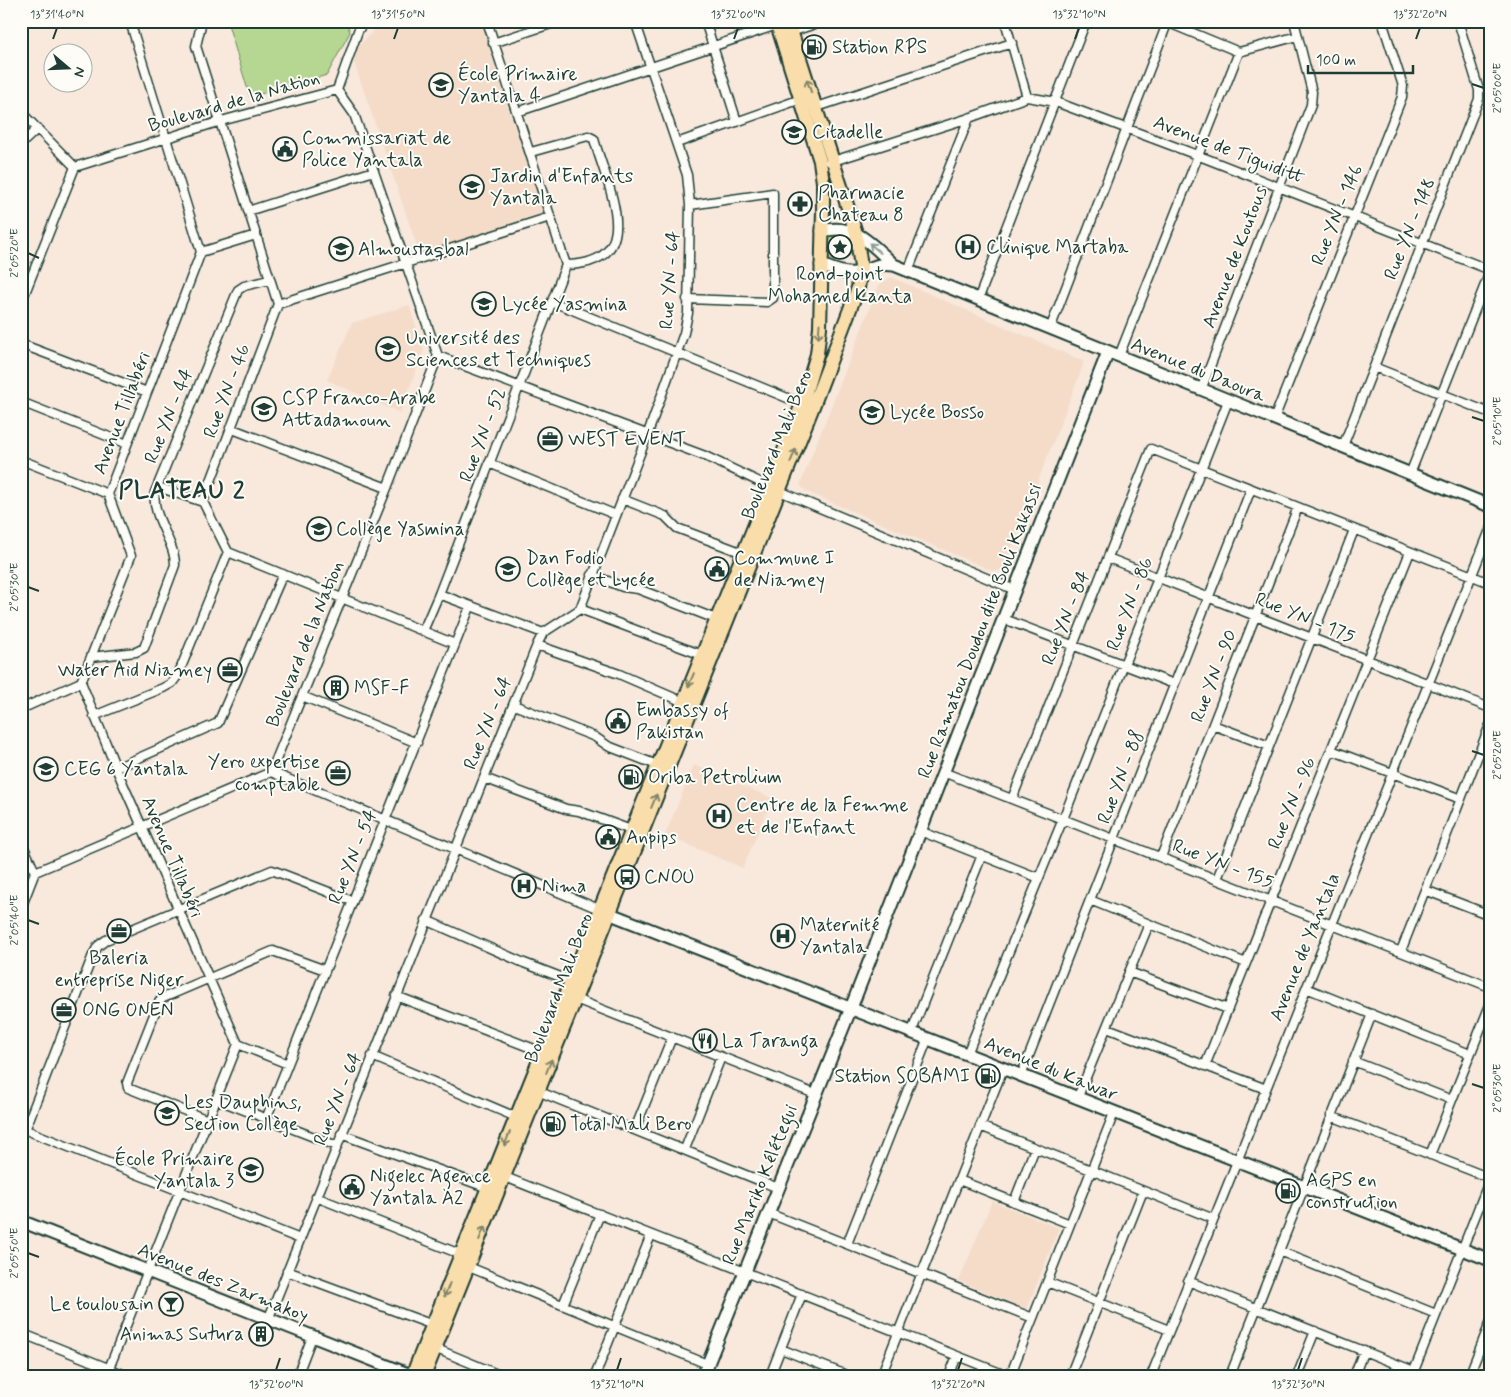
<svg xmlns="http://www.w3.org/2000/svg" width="1511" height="1397" font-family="Mynerve,sans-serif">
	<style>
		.built { fill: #f4dcc9 }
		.green { fill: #b5d791; stroke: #6a8a62 }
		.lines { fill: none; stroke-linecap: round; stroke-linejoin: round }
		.street-casing { stroke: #1f3d34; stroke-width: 11 }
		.secondary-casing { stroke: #1f3d34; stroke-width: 15 }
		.primary-casing { stroke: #1f3d34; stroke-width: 16 }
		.street { stroke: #fdfcf7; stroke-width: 8 }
		.secondary { stroke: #fdfcf7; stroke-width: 11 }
		.primary { stroke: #f9deab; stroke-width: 12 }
		.oneway { stroke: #81856a }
		.oneway2 { stroke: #8e9c96 }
		.ticks { fill: none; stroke: #1f3d34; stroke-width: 2 }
		.labels { text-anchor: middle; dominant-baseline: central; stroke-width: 4; stroke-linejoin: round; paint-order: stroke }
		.poi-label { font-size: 19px; fill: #1f3d34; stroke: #fdfcf7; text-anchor: start }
		.street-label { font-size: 19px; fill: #1f3d34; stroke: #fdfcf7 }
		.district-label { font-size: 24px; font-weight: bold; letter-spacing: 1px; fill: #1f3d34; stroke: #fdfcf7 }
		.neatline { fill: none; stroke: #1f3d34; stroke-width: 2 }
		.ticks-label { font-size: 12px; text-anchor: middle; fill: #1f3d34 }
	</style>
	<rect width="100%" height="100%" fill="#f8e9dc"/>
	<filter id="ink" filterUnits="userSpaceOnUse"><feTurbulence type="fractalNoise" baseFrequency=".02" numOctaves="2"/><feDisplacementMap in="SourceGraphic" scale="10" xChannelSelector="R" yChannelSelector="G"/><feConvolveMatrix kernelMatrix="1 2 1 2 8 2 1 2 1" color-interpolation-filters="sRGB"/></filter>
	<g filter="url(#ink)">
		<path class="built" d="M 383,21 L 481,21 L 511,117 L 547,211 L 420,255 L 351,54 Z
			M 891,277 L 1083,361 L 1083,366 L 1003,570 L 993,571 L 807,492 L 800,485 L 879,285 Z
			M 409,305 L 424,350 L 400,413 L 327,380 L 352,323 Z
			M 694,765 L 772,798 L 743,868 L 665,835 Z
			M 992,1201 L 1059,1228 L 1027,1309 L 959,1281 Z"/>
		<path class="green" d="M 227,21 L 346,21 L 350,32 L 327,75 L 250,97 Z
			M 832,232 L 851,236 L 854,251 L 843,261 L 833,261 L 826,254 L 828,235 Z"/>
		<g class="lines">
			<g class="street-casing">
				<path id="street" d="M 705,21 L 737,122
					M 1005,21 L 1027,97 L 1056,102 L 1197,155 L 1490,270
					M 1169,23 L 1239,52 L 1298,36
					M 788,33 L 824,21
					M 493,43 L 560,21
					M 337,90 L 358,31 L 364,21
					M 814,108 L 1012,43
					M 21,112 L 75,167
					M 517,112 L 777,25
					M 677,143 L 801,99
					M 21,144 L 37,129
					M 531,152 L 588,136 L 594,139 C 607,187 649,263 566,265
					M 830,162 L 969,118 L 1027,97
					M 75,167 L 221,121 L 337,90
					M 248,211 L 374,171
					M 201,252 L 256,235
					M 908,271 L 969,118
					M 687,299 L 767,302 L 773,298 L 773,193 L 690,205
					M 978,300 L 1086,21
					M 553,302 L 802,404
					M 21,303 L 75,167
					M 278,304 L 550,217
					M 1050,329 L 1168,21
					M 21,344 L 147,392
					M 438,356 L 705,456 L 770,487 L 1015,590
					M 1119,356 L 1239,52
					M 1374,367 L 1490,413
					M 1201,390 L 1311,105 L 1312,92 L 1294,21
					M 21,402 L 127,444
					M 1274,419 L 1402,97 L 1403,86 L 1382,21
					M 230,428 L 387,488
					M 1343,446 L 1479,99 L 1479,90 L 1458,21
					M 21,460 L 108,494
					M 489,463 L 616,515
					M 1410,474 L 1490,272
					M 158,487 L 203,502
					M 622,499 L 665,516 L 677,528 L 743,553
					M 228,552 L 455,644
					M 1108,558 L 1490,708
					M 592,575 L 623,587 L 638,589 L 716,619
					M 439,594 L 543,633
					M 580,609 L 702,655
					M 1004,619 L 1174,684
					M 423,631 L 439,594 L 566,265 L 487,21
					M 537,645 L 619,674 L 686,703
					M 91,657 L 136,652 L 144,648 L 175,565 C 175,541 151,517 155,492 L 238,290 L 244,286 L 269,280
					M 302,696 L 417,743
					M 514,705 L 595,737 L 608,746 L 657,765
					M 21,709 L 81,682
					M 94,716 L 163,688 L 172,683 L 178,675 L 228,552 L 203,502 L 278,304 L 196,46 L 202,21
					M 1213,725 L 1269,746
					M 1331,750 L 1461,799
					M 116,768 L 218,723 L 283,574
					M 271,772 L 599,909
					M 943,772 L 1490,987
					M 484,778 L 566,809 L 579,811 L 631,830
					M 1012,799 L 1151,449 L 1490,583
					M 920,831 L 1039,878
					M 21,841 L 35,872
					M 1161,857 L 1298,507
					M 35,872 L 271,772 L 387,488 L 438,356 L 354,114 L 337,90
					M 1217,879 L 1354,530
					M 1425,890 L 1490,915
					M 1090,900 L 1246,963
					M 21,908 L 35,872
					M 426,920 L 524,963 L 571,981
					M 1401,951 L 1490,725
					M 1129,972 L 1228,1009
					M 1306,988 L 1470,1054
					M 396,996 L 542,1052
					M 573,998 L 815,1094
					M 1107,1028 L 1266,1089
					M 912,1031 L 982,855
					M 238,1044 L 288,1064
					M 967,1054 L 1063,819 L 1228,401
					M 372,1056 L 516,1117
					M 1353,1061 L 1452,1100
					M 1205,1066 L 1410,552
					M 1021,1076 L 1251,489
					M 535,1090 L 778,1188
					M 216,1099 L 337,1146
					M 1077,1099 L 1149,924
					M 1331,1116 L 1490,1178
					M 266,1119 L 470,607
					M 208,1120 L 128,1088 L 127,1083 L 159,1002 L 163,998 L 273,951 L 325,970
					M 980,1126 L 1214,1219
					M 21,1128 L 300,1239
					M 635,1129 L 672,1037
					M 25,1130 L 93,955 L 98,946 L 106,940 L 272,870 L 352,901
					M 341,1134 L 488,1188
					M 685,1149 L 721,1057
					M 1430,1155 L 1490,1005
					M 500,1175 L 1008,1376
					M 959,1180 L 1070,1224
					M 316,1197 L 460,1254
					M 1014,1202 L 1035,1148
					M 768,1213 L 1033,1318
					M 847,1244 L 928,1038
					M 1279,1251 L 1436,1314
					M 464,1265 L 707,1364
					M 287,1271 L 433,1325
					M 1188,1281 L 1414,1371
					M 1047,1282 L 1169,1330
					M 563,1305 L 600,1214
					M 268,1320 L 537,645 L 543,633 L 580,609 L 648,433 L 684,333 L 688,313 L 690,205 L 687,175 L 635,21
					M 21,1333 L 128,1376
					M 432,1347 L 502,1376
					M 781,1349 L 849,1376
					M 106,1376 L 238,1044 L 116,768 L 81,682 L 131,556 L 108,494 L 201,252 L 132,28 L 133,21
					M 297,1376 L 312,1337
					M 595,1376 L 651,1235
					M 770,1376 L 802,1294
					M 881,1376 L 1003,1069
					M 949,1376 L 957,1356
					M 1010,1376 L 1114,1113
					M 1070,1376 L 1143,1191
					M 1151,1376 L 1490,530
					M 1230,1376 L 1372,1014
					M 1297,1376 L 1315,1331
					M 1354,1376 L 1364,1350
					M 1412,1376 L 1490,1179
					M 1469,1376 L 1490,1323"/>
			</g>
			<g class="secondary-casing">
				<path id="secondary" d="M 822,231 C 855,223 871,244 894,265
					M 821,265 C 833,269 846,276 860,272 C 876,267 875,263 894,265 L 1490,506
					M 603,911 L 1490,1260
					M 21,1221 L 413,1376
					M 703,1376 L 851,1008 L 1108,352"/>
			</g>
			<g class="primary-casing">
				<path id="primary" d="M 412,1376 L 770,487 L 802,404 L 817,354 L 820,327 L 823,210 L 823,182 L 820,161 L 776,21
					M 424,1376 L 812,409 L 858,288 L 861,267 L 856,233 L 788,21"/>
			</g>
			<use href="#street" class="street"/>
			<use href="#secondary" class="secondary"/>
			<use href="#primary" class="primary"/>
		</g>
		<defs><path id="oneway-shaft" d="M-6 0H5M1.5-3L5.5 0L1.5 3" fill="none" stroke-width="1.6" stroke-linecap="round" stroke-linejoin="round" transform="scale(1.25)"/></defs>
		<g class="oneway">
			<use href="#oneway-shaft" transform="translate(809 86) rotate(-109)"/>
			<use href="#oneway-shaft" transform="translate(819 331) rotate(94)"/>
			<use href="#oneway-shaft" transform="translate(793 456) rotate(-67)"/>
			<use href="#oneway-shaft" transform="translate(691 680) rotate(113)"/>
			<use href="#oneway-shaft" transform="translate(654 801) rotate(-68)"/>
			<use href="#oneway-shaft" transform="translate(549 1066) rotate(-68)"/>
			<use href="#oneway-shaft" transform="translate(507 1139) rotate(112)"/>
			<use href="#oneway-shaft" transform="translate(482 1233) rotate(-68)"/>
			<use href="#oneway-shaft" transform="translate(447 1290) rotate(111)"/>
		</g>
		<use class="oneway2" href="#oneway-shaft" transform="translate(875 248) rotate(-139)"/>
	</g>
	<path class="ticks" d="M 53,39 L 57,28M 394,39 L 398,28M 734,39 L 738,28M 1075,39 L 1079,28M 1416,39 L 1420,28M 1472,84 L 1484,88M 28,253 L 39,258M 1472,417 L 1484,421M 28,587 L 39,591M 1472,751 L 1484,755M 28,920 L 39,924M 1472,1084 L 1484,1088M 28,1253 L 39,1257M 276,1370 L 280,1358M 617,1370 L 621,1358M 958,1370 L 962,1358M 1298,1370 L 1302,1358"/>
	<defs>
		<g id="fuel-ring" transform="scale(1.25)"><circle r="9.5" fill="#fdfcf7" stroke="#1f3d34" stroke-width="1.5"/><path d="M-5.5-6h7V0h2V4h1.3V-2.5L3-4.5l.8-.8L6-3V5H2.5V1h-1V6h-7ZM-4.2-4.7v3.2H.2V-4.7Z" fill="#1f3d34"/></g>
		<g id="school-ring" transform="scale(1.25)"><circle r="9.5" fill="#fdfcf7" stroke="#1f3d34" stroke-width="1.5"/><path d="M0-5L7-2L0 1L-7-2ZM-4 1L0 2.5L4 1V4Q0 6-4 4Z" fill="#1f3d34"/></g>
		<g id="university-ring" transform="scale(1.25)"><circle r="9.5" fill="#fdfcf7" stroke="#1f3d34" stroke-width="1.5"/><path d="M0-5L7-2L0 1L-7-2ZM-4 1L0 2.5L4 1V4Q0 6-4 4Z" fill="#1f3d34"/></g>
		<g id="civic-ring" transform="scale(1.25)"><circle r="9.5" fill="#fdfcf7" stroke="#1f3d34" stroke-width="1.5"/><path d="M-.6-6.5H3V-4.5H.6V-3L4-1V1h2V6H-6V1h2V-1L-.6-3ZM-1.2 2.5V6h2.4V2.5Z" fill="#1f3d34"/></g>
		<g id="pharmacy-ring" transform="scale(1.25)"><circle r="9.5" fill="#fdfcf7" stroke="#1f3d34" stroke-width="1.5"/><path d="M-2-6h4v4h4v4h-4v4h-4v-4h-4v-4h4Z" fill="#1f3d34"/></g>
		<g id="sight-ring" transform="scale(1.25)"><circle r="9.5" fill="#fdfcf7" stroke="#1f3d34" stroke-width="1.5"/><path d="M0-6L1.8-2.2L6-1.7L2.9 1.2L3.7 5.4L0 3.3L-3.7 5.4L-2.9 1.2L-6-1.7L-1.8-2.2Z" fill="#1f3d34"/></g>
		<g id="hospital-ring" transform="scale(1.25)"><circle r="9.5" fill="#fdfcf7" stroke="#1f3d34" stroke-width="1.5"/><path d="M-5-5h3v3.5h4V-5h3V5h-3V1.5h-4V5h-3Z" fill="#1f3d34"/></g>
		<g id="office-ring" transform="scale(1.25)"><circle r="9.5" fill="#fdfcf7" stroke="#1f3d34" stroke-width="1.5"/><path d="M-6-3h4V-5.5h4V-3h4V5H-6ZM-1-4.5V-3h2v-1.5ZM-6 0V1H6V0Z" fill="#1f3d34"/></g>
		<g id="building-ring" transform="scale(1.25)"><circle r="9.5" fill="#fdfcf7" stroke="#1f3d34" stroke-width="1.5"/><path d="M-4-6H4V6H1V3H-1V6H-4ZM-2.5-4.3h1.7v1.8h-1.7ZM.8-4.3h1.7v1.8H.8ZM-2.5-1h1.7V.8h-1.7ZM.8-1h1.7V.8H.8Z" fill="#1f3d34"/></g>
		<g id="bus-ring" transform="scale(1.25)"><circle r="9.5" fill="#fdfcf7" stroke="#1f3d34" stroke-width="1.5"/><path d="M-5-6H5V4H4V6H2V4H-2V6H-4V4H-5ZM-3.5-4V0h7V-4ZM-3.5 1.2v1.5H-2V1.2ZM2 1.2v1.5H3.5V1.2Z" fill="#1f3d34"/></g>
		<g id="restaurant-ring" transform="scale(1.25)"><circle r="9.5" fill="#fdfcf7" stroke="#1f3d34" stroke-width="1.5"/><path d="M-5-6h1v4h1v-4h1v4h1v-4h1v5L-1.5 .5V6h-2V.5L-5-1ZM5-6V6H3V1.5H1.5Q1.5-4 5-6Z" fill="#1f3d34"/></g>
		<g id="bar-ring" transform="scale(1.25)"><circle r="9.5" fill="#fdfcf7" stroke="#1f3d34" stroke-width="1.5"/><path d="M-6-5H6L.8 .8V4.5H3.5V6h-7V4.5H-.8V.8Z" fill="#1f3d34"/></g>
	</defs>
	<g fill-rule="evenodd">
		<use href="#fuel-ring" x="814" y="47"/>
		<use href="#school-ring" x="441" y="85"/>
		<use href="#university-ring" x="794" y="132"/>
		<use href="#civic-ring" x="285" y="149"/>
		<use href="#school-ring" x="472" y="187"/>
		<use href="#pharmacy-ring" x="800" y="204"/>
		<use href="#sight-ring" x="840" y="247"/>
		<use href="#hospital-ring" x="968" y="247"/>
		<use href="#school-ring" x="341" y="249"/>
		<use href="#school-ring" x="484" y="304"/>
		<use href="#university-ring" x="388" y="349"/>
		<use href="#school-ring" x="264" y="409"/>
		<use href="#school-ring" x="872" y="412"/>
		<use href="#office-ring" x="550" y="439"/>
		<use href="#school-ring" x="319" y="529"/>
		<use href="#school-ring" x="508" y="569"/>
		<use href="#civic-ring" x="717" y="569"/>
		<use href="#office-ring" x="230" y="670"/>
		<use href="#building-ring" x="336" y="688"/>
		<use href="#civic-ring" x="618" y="721"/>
		<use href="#school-ring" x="46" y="769"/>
		<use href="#office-ring" x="338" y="773"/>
		<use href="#fuel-ring" x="631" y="777"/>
		<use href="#hospital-ring" x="719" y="816"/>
		<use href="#civic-ring" x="608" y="837"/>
		<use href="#bus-ring" x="627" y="877"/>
		<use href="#hospital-ring" x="524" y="886"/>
		<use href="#office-ring" x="119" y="931"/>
		<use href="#hospital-ring" x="783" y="936"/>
		<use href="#office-ring" x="64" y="1010"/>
		<use href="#restaurant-ring" x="705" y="1041"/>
		<use href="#fuel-ring" x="988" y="1076"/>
		<use href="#school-ring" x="167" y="1113"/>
		<use href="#fuel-ring" x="553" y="1124"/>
		<use href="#school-ring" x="251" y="1170"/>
		<use href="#civic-ring" x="352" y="1187"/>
		<use href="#fuel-ring" x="1288" y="1191"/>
		<use href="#bar-ring" x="171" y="1304"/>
		<use href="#building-ring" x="261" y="1334"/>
	</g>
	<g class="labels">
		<g class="poi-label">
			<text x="832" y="47">Station RPS</text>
			<text x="458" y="74">École Primaire<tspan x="458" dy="22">Yantala 4</tspan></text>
			<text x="812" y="132">Citadelle</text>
			<text x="302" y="138">Commissariat de<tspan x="302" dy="22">Police Yantala</tspan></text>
			<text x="490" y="176">Jardin d'Enfants<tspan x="490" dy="22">Yantala</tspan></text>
			<text x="818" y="193">Pharmacie<tspan x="818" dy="22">Chateau 8</tspan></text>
			<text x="986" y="247">Clinique Martaba</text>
			<text x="358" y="249">Almoustaqbal</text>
			<text x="840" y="274" text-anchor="middle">Rond-point<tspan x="840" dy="22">Mohamed Kanta</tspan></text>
			<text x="502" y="304">Lycée Yasmina</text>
			<text x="406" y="338">Université des<tspan x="406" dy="22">Sciences et Techniques</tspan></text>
			<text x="282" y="398">CSP Franco-Arabe<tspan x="282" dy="22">Attadamoun</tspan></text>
			<text x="890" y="412">Lycée Bosso</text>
			<text x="568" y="439">WEST EVENT</text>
			<text x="336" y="529">Collège Yasmina</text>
			<text x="526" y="558">Dan Fodio<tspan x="526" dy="22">Collège et Lycée</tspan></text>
			<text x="734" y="558">Commune I<tspan x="734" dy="22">de Niamey</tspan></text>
			<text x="212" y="670" text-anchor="end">Water Aid Niamey</text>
			<text x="354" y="688">MSF-F</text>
			<text x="636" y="710">Embassy of<tspan x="636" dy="22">Pakistan</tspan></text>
			<text x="320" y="762" text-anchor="end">Yero expertise<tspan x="320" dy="22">comptable</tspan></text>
			<text x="64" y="769">CEG 6 Yantala</text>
			<text x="648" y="777">Oriba Petrolium</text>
			<text x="736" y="805">Centre de la Femme<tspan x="736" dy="22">et de l'Enfant</tspan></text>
			<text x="626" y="837">Anpips</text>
			<text x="644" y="877">CNOU</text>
			<text x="542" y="886">Nima</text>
			<text x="800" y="925">Maternité<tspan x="800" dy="22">Yantala</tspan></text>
			<text x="119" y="958" text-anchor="middle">Baleria<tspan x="119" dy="22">entreprise Niger</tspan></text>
			<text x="82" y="1010">ONG ONEN</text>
			<text x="722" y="1041">La Taranga</text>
			<text x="970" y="1076" text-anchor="end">Station SOBAMI</text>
			<text x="184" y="1102">Les Dauphins,<tspan x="184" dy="22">Section Collège</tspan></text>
			<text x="570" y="1124">Total Mali Bero</text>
			<text x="234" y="1159" text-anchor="end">École Primaire<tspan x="234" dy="22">Yantala 3</tspan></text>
			<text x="370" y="1176">Nigelec Agence<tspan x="370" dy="22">Yantala A2</tspan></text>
			<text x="1306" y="1180">AGPS en<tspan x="1306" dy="22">construction</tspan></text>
			<text x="154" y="1304" text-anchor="end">Le toulousain</text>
			<text x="244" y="1334" text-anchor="end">Animas Sutura</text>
		</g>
		<g class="street-label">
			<text transform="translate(234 102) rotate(-16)">Boulevard de la Nation</text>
			<text transform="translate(1229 150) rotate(21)">Avenue de Tiguiditt</text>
			<text transform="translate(1337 215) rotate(-68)">Rue YN - 146</text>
			<text transform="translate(1410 229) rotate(-68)">Rue YN - 148</text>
			<text transform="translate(1235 257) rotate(-69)">Avenue de Koutous</text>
			<text transform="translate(670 280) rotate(-86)">Rue YN - 64</text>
			<text transform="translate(1198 370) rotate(22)">Avenue du Daoura</text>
			<text transform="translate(227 391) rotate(-69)">Rue YN - 46</text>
			<text transform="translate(122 413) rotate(-69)">Avenue Tillabéri</text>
			<text transform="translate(169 416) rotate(-68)">Rue YN - 44</text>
			<text transform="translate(483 435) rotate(-69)">Rue YN - 52</text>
			<text transform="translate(777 445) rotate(-68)">Boulevard Mali Bero</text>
			<text transform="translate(1130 604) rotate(-69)">Rue YN - 86</text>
			<text transform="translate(1066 618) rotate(-68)">Rue YN - 84</text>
			<text transform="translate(1305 618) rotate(22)">Rue YN - 175</text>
			<text transform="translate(980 631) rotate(-69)">Rue Ramatou Doudou dite Bouli Kakassi</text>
			<text transform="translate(305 644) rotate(-68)">Boulevard de la Nation</text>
			<text transform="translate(1214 676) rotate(-69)">Rue YN - 90</text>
			<text transform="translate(488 723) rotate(-68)">Rue YN - 64</text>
			<text transform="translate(1121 777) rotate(-69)">Rue YN - 88</text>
			<text transform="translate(1292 803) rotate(-68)">Rue YN - 96</text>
			<text transform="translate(172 857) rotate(67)">Avenue Tillabéri</text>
			<text transform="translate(353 857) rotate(-68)">Rue YN - 54</text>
			<text transform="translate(1223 864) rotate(21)">Rue YN - 155</text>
			<text transform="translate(1305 947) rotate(-68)">Avenue de Yantala</text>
			<text transform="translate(559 988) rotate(-69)">Boulevard Mali Bero</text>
			<text transform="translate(1051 1069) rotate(22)">Avenue du Kawar</text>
			<text transform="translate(338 1099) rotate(-68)">Rue YN - 64</text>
			<text transform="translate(760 1185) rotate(-68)">Rue Mariko Kélétegui</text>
			<text transform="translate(223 1283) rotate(22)">Avenue des Zarmakoy</text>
		</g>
		<g class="district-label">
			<text x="182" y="491">PLATEAU 2</text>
		</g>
	</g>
	<rect width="1511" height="1397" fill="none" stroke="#fdfcf7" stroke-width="55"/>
	<g transform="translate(68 68) rotate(109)"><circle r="24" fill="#fdfcf7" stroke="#a4b0a9"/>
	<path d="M0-4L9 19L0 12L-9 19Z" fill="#1f3d34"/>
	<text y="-8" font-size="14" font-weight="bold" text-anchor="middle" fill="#1f3d34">N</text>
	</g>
	<path d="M1308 65v8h105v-8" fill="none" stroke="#1f3d34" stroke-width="2.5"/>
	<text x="1316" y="65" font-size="15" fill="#1f3d34" stroke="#fdfcf7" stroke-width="4" paint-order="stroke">100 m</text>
	<rect x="28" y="28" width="1456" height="1342" class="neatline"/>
	<g class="ticks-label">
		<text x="57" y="18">13°31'40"N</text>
		<text x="398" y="18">13°31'50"N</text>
		<text x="738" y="18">13°32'00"N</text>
		<text x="1079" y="18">13°32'10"N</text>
		<text x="1420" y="18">13°32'20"N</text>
		<text transform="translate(1497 88) rotate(-90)" y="4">2°05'00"E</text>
		<text transform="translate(14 253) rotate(-90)" y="4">2°05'20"E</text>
		<text transform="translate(1497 421) rotate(-90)" y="4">2°05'10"E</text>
		<text transform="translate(14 587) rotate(-90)" y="4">2°05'30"E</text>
		<text transform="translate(1497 755) rotate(-90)" y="4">2°05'20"E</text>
		<text transform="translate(14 920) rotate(-90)" y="4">2°05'40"E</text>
		<text transform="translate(1497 1088) rotate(-90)" y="4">2°05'30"E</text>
		<text transform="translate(14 1253) rotate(-90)" y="4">2°05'50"E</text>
		<text x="276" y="1388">13°32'00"N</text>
		<text x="617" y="1388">13°32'10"N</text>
		<text x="958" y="1388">13°32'20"N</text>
		<text x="1298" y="1388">13°32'30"N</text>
	</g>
</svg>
